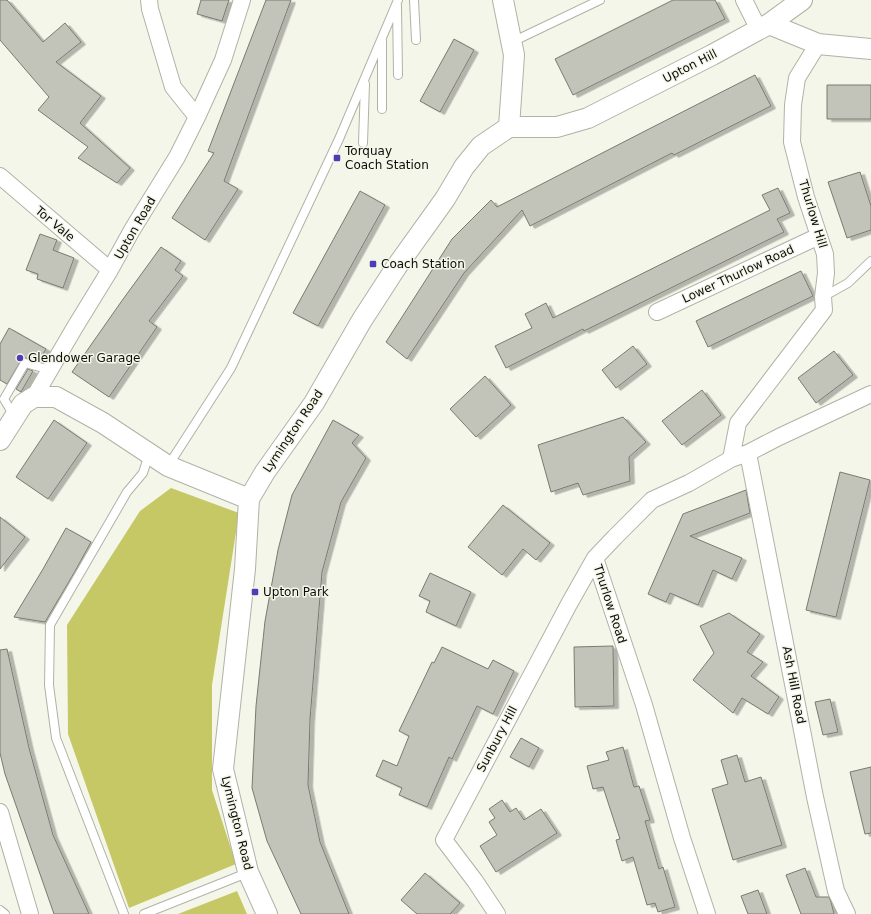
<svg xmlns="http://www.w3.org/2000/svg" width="871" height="914" font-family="'DejaVu Sans',sans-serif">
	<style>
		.green { fill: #c6c865 }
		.building { fill: #c3c4b9; stroke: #7a7a70; filter: url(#shadow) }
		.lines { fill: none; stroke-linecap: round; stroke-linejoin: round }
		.service-casing { stroke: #b1b2a6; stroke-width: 10 }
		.minor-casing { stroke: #b1b2a6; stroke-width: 18 }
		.tertiary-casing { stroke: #b1b2a6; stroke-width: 22 }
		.service { stroke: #fff; stroke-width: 8 }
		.minor { stroke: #fff; stroke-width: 16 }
		.tertiary { stroke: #fff; stroke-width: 20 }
		.poi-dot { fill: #4c3fb6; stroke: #f5f6ea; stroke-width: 1.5 }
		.labels { text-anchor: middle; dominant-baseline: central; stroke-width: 3; stroke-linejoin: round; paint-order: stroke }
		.street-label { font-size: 12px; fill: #0c0d09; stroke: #f5f6ea }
		.poi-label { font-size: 12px; fill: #0c0d09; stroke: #f5f6ea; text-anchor: start }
	</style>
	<defs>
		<filter id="shadow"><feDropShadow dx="4.5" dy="2.5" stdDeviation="0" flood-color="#0004"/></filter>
	</defs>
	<rect width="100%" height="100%" fill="#f5f6ea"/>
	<path class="green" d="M 171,488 L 239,513 L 212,685 L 212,790 L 236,864 L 129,908 L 68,734 L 67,625 L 140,511 Z
		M 237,891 L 247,914 L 178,914 Z"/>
	<path class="building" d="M 0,0 L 7,0 L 43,42 L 65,23 L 81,42 L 56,62 L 101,96 L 80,123 L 130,168 L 117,183 L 78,158 L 88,147 L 38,110 L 49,97 L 0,40 Z
		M 201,0 L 229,0 L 222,21 L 197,14 Z
		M 266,0 L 291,0 L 224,181 L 238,189 L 205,240 L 172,218 L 214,153 L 208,151 Z
		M 673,0 L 715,0 L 725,19 L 573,95 L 555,59 Z
		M 454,39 L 474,50 L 440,112 L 420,101 Z
		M 755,75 L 771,106 L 674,155 L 672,153 L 530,226 L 522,210 L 464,273 L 407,359 L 386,342 L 452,239 L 491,200 L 497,207 L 647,130 Z
		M 827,85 L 871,85 L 871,119 L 827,119 Z
		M 860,172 L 871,206 L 871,230 L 847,238 L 828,182 Z
		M 778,188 L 790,213 L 777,219 L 784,232 L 584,331 L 583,329 L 506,368 L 495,346 L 532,328 L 525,314 L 546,303 L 553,318 L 770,210 L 762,195 Z
		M 360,191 L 385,205 L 318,326 L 293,313 Z
		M 40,234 L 57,240 L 53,250 L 74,258 L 63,288 L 37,279 L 38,274 L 26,270 Z
		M 161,247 L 181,261 L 175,270 L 183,276 L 149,321 L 157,327 L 109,397 L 72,372 L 121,302 Z
		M 801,271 L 813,296 L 708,347 L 696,321 Z
		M 9,328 L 46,349 L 39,361 L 26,358 L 22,359 L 7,384 L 0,380 L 0,344 Z
		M 633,346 L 647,364 L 616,388 L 602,370 Z
		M 834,351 L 853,375 L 816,403 L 798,378 Z
		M 28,369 L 33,371 L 21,392 L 16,389 Z
		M 485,376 L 511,405 L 476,437 L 450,409 Z
		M 702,390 L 721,415 L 682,445 L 662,421 Z
		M 623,417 L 646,442 L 629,457 L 630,481 L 583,495 L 578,483 L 551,492 L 538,445 Z
		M 54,420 L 87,443 L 48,499 L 16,477 Z
		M 333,420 L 359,435 L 352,443 L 366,458 L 341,502 L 322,572 L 310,719 L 308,785 L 320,842 L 349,914 L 301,914 L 267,841 L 252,788 L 256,706 L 265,621 L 278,550 L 292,495 Z
		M 840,472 L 870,480 L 836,617 L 806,610 Z
		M 746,490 L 750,513 L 690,536 L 742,558 L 732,579 L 713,570 L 698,605 L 670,593 L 666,602 L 648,594 L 683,514 Z
		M 503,505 L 550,543 L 536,560 L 523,549 L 502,575 L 468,547 Z
		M 0,517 L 25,537 L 0,569 Z
		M 66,528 L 91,542 L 74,573 L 45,622 L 14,617 L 43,569 Z
		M 430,573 L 471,592 L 456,626 L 426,612 L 430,601 L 419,596 Z
		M 729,613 L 760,634 L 747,652 L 763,662 L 751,676 L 779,697 L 768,714 L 742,698 L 733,713 L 693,680 L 714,653 L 700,626 Z
		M 613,646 L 614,706 L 575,707 L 574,647 Z
		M 442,647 L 488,669 L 493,660 L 514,671 L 493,714 L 477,706 L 452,759 L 449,757 L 427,807 L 399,795 L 402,788 L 376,776 L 383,760 L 397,766 L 409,736 L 399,731 L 432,662 L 434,663 Z
		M 7,649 L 29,748 L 53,835 L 89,914 L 54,914 L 5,774 L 0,753 L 0,650 Z
		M 830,699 L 838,732 L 823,735 L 815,702 Z
		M 521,738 L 539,748 L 529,767 L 510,757 Z
		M 623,747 L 634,787 L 639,786 L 650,820 L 645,821 L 659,869 L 663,867 L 675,907 L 658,912 L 655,903 L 647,905 L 633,857 L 622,861 L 616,840 L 620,839 L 603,787 L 593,789 L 587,766 L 609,760 L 606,752 Z
		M 737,755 L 745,782 L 761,777 L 782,845 L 733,860 L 712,789 L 728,784 L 721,760 Z
		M 871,767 L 871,833 L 865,834 L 850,772 Z
		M 502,800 L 510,812 L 516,808 L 524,820 L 541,809 L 557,833 L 496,872 L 480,846 L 497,835 L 489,822 L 495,818 L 489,809 Z
		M 805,868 L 816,897 L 829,897 L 831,902 L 834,914 L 801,914 L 786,875 Z
		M 425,873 L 460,903 L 450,914 L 417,914 L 401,900 Z
		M 758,890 L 767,914 L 748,914 L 741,896 Z"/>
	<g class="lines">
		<g class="service-casing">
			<path id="service" d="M 414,0 L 416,40
				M 397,6 L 398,75
				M 382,41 L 382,109
				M 512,42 L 600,0
				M 363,143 L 365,84
				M 823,297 L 848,283 L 871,261
				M 14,416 L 4,399 L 25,363 L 50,370
				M 168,466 L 231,368 L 339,139 L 398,0
				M 0,910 L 5,914
				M 124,914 L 56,738 L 49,685 L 50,625 L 127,492 L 143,473 L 149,454
				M 144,914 L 247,873"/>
		</g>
		<g class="minor-casing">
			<path id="minor" d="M 149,0 L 150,9 L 173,87 L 197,117
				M 744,0 L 759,30
				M 0,176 L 110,270
				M 657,312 L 819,236
				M 34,397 L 75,327 L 110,270 L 132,230 L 177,157 L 197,117 L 223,60 L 242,0
				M 748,453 L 815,797 L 836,891 L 847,914
				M 731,459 L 738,423 L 824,310 L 823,297 L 826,273 L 825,254 L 806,197 L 792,142 L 793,105 L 797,78 L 818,44
				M 595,558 L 644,705 L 682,838 L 707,914
				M 0,812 L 30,914
				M 497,914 L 475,881 L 444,840 L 569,604 L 595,558 L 615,537 L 652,500 L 689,483 L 731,459 L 748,453 L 779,437 L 871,394"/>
		</g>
		<g class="tertiary-casing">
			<path id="tertiary" d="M 503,0 L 514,55 L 509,127
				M 769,24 L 802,0
				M 509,127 L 557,127 L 588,118 L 712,55 L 769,24 L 818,44 L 871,49
				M 0,440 L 23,404 L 34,397 L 56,397 L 103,423 L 168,466 L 249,499
				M 267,914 L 248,872 L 223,769 L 245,569 L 249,499 L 265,472 L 314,403 L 362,320 L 397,266 L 445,199 L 464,167 L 481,146 L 509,127"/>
		</g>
		<use href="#service" class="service"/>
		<use href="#minor" class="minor"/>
		<use href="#tertiary" class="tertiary"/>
	</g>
	<g class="poi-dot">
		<rect x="333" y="154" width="8" height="8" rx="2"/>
		<rect x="369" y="260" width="8" height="8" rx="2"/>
		<circle cx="20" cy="358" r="4"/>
		<rect x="251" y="588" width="8" height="8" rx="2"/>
	</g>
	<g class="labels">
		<g class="street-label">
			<text transform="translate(690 66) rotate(-27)">Upton Hill</text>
			<text transform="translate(813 214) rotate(73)">Thurlow Hill</text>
			<text transform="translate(55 224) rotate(40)">Tor Vale</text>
			<text transform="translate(135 228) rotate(-60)">Upton Road</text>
			<text transform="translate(738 274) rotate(-25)">Lower Thurlow Road</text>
			<text transform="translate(293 431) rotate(-56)">Lymington Road</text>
			<text transform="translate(610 604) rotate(72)">Thurlow Road</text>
			<text transform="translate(794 685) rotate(79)">Ash Hill Road</text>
			<text transform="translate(497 739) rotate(-62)">Sunbury Hill</text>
			<text transform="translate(237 823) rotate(76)">Lymington Road</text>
		</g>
		<g class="poi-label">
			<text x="345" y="151">Torquay<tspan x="345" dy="14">Coach Station</tspan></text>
			<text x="381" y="264">Coach Station</text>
			<text x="28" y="358">Glendower Garage</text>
			<text x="263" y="592">Upton Park</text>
		</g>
	</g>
</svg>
